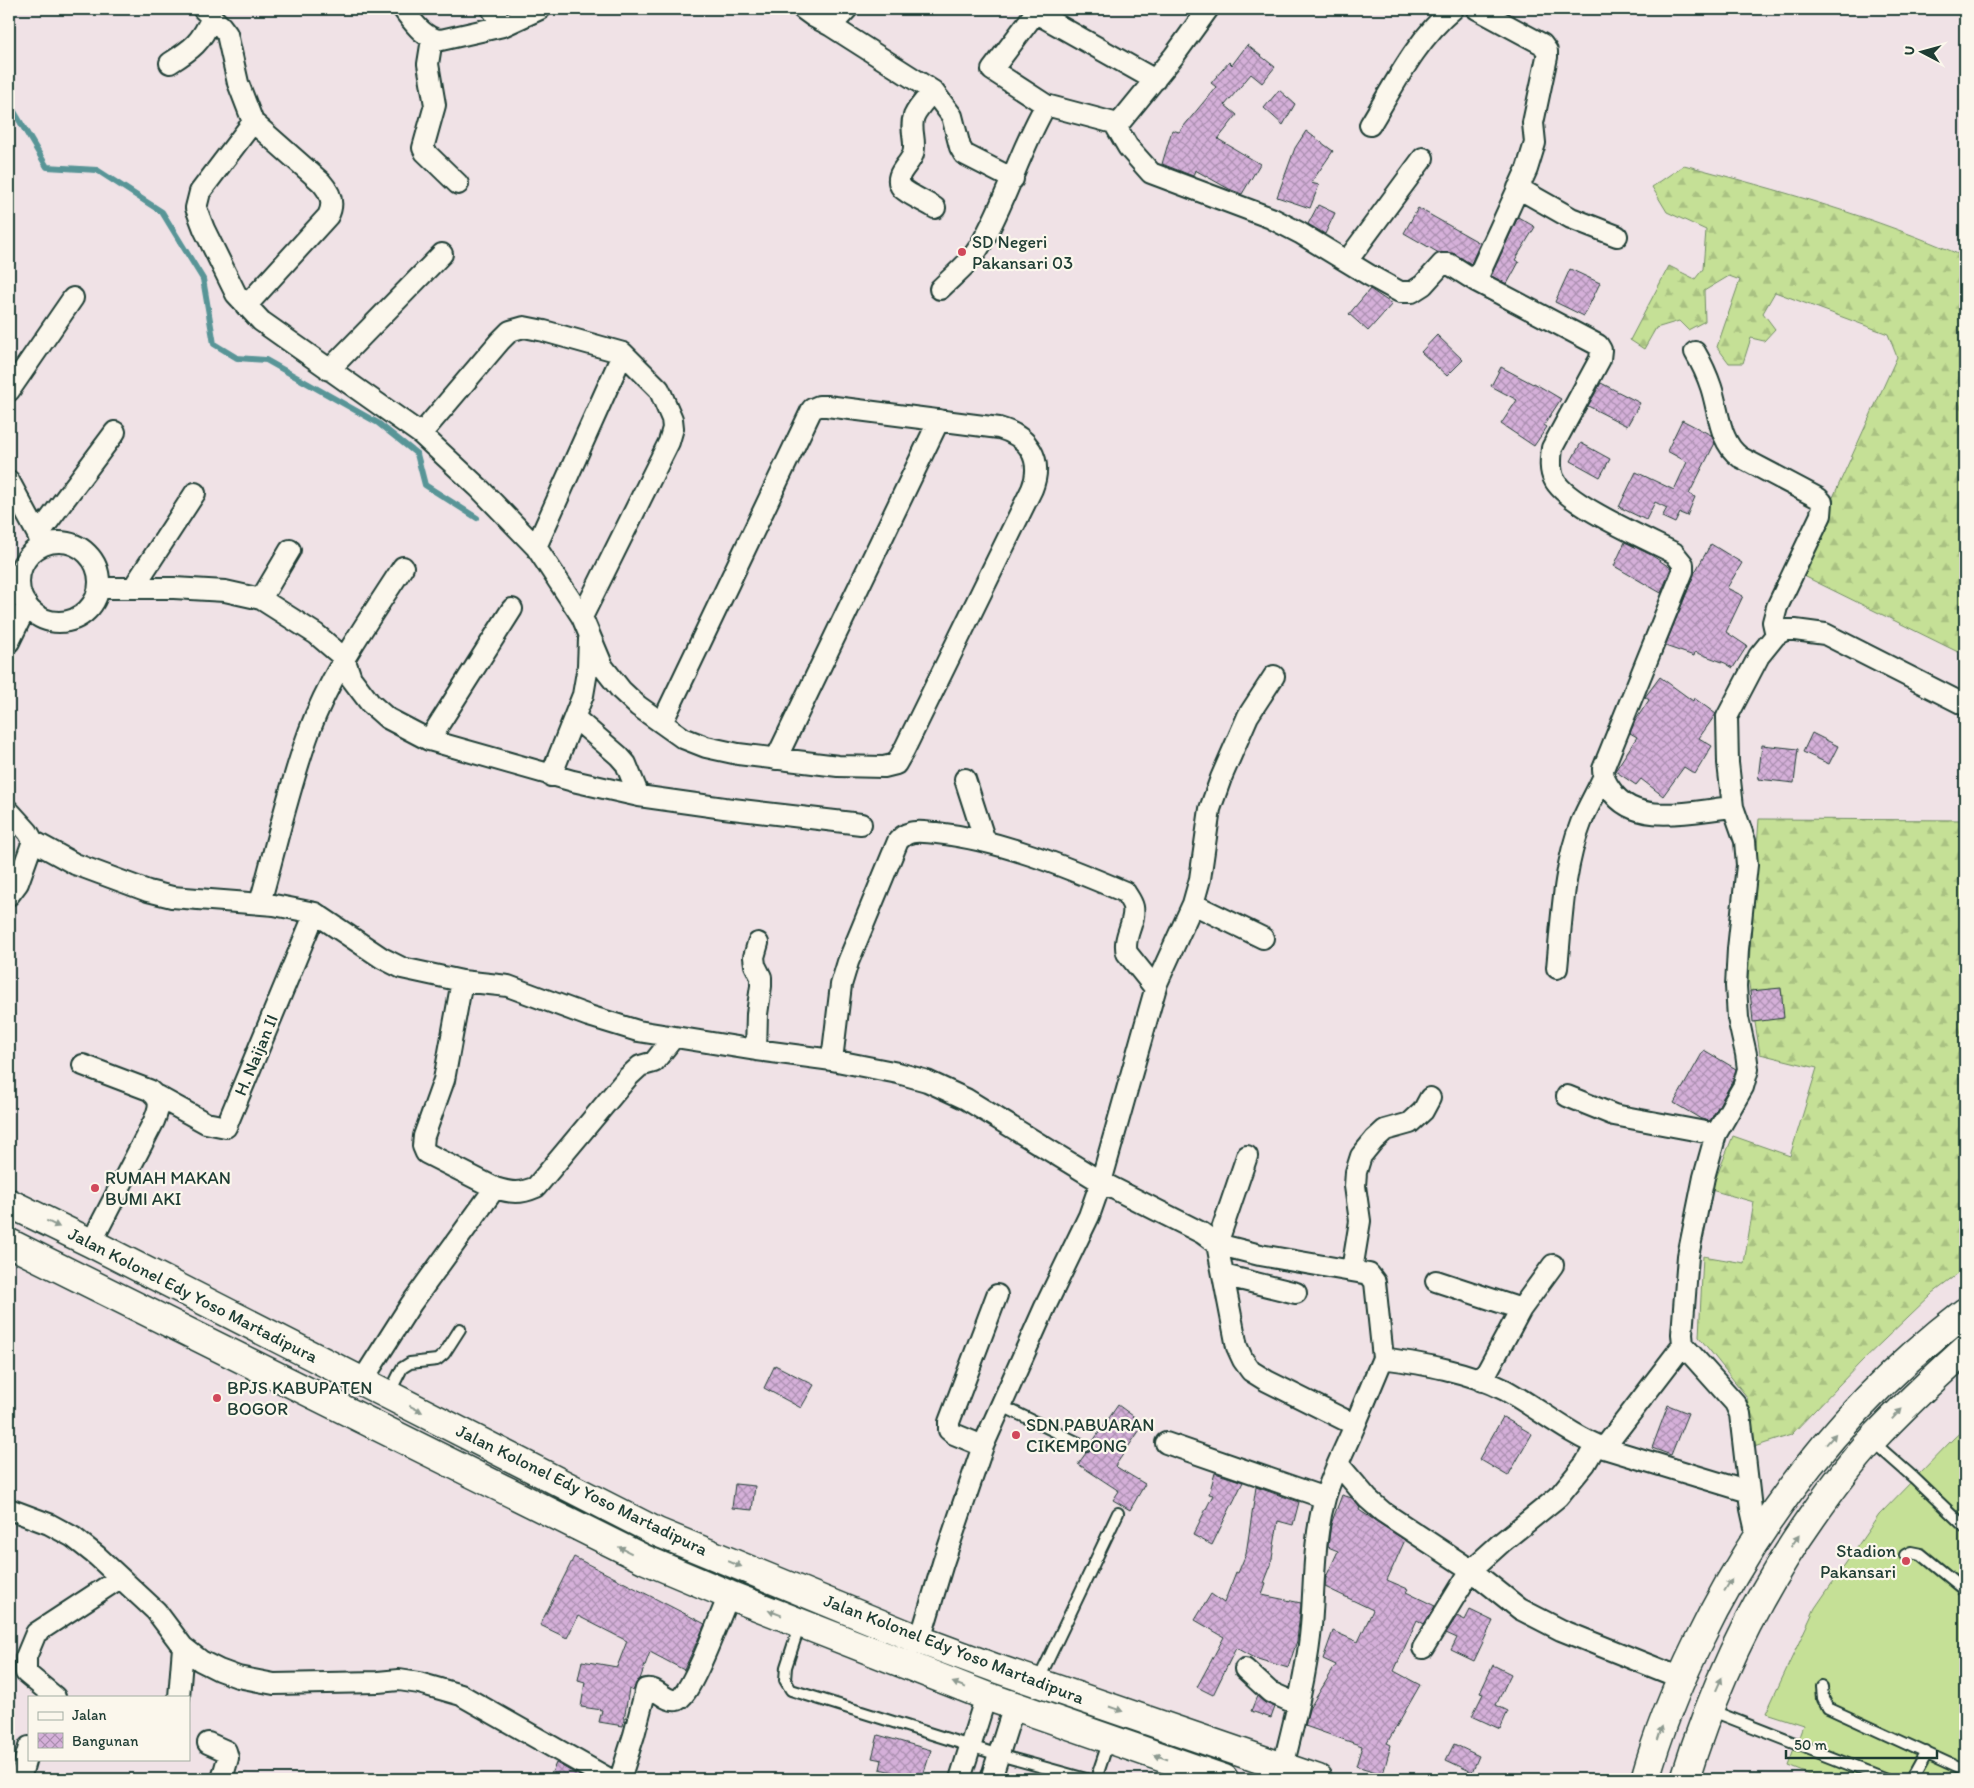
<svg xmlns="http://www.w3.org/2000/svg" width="1974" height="1788" font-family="Itim,sans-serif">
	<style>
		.grass { fill: #c5e096; stroke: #728e65 }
		.forest { fill: url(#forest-firs); stroke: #728e65 }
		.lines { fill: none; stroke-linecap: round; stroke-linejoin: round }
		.stream { stroke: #599597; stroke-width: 6 }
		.building { fill: url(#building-cross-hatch); stroke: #1f3d34 }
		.lane-casing { stroke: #1f3d34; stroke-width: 14 }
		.street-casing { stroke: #1f3d34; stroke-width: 24 }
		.primary-casing { stroke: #1f3d34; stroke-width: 31 }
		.lane { stroke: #fbf7ec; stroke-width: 10 }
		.street { stroke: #fbf7ec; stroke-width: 20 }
		.primary { stroke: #fbf7ec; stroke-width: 28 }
		.oneway { fill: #8d9a90 }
		.poi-dot { fill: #d1495b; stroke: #fbf7ec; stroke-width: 2 }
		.labels { text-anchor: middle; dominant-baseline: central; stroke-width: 4.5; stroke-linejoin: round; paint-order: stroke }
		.poi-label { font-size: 18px; fill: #1f3d34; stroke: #fbf7ec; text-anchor: start }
		.street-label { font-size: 18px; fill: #1f3d34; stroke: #fbf7ec }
	</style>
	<defs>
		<pattern id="forest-firs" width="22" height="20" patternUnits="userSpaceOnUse" patternTransform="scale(1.25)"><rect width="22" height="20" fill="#c5e096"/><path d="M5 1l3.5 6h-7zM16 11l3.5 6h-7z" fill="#a9c182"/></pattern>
		<pattern id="building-cross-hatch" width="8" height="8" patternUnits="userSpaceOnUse" patternTransform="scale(1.25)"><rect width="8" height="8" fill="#d5b0d9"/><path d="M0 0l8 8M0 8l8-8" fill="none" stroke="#ac90b1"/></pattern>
	</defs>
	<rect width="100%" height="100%" fill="#f0e2e6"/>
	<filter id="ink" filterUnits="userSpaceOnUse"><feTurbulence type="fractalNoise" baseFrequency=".02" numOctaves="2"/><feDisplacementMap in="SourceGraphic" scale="10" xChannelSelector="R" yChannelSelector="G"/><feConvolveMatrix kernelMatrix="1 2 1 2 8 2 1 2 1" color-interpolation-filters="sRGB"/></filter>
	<g filter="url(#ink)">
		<path class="grass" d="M 1965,1428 L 1965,1779 L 1820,1779 L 1788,1766 L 1803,1725 L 1766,1713 L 1815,1608 L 1879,1515 L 1954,1438 Z"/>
		<path class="forest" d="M 1684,165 C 1779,190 1875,217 1965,257 L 1965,632 L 1958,652 L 1804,576 L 1804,561 L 1897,357 L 1888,334 L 1775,292 L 1763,313 L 1775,329 L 1764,341 L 1751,338 L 1743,363 L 1729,363 L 1717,347 L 1740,280 L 1729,276 L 1704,291 L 1705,321 L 1688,330 L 1679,321 L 1656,328 L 1644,349 L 1630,340 L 1669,266 L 1695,279 L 1703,269 L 1706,230 L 1667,212 L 1652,187 Z
			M 1759,819 L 1965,820 L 1965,1269 L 1933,1293 L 1861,1362 L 1791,1435 L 1754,1447 L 1747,1397 L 1699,1337 L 1703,1256 L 1744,1263 L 1754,1202 L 1711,1190 L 1733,1136 L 1790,1156 L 1817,1068 L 1760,1054 L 1748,978 Z"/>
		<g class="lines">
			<path class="stream" d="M 9,103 L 47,167 L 97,170 L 162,212 L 203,279 L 214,344 L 237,358 L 266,360 L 378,423 L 417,454 L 425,485 L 477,518"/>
		</g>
		<path class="building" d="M 1247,45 L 1275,67 L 1262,83 L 1251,74 L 1225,105 L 1237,115 L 1218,139 L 1260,164 L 1242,194 L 1229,189 L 1195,170 L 1193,176 L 1162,164 L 1172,130 L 1179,132 L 1216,87 L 1211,83 L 1229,62 L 1232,65 Z
			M 1279,90 L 1295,104 L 1283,125 L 1264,108 Z
			M 1306,131 L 1333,151 L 1311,183 L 1319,185 L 1310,208 L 1277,197 L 1295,148 Z
			M 1318,205 L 1335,213 L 1325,234 L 1308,224 Z
			M 1418,208 L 1480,243 L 1471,264 L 1455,254 L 1439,253 L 1404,233 Z
			M 1518,217 L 1535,227 L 1515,260 L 1519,262 L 1507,284 L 1491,276 Z
			M 1570,269 L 1600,283 L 1584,316 L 1555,302 Z
			M 1370,289 L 1392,304 L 1368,331 L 1349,314 Z
			M 1437,335 L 1463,360 L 1447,376 L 1421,352 Z
			M 1501,367 L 1533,384 L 1534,383 L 1561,399 L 1544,425 L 1547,427 L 1534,446 L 1501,424 L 1517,400 L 1491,386 Z
			M 1601,383 L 1640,403 L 1627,426 L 1588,406 Z
			M 1682,420 L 1711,435 L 1715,443 L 1689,494 L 1695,497 L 1687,516 L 1680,513 L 1675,523 L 1662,517 L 1667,508 L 1655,502 L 1646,520 L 1619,507 L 1636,472 L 1674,490 L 1687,462 L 1667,451 Z
			M 1581,443 L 1610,459 L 1600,477 L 1571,461 Z
			M 1625,542 L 1651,555 L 1671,568 L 1661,593 L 1614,566 Z
			M 1711,544 L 1742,563 L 1727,588 L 1743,596 L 1726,632 L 1747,646 L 1733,668 L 1725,663 L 1695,652 L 1694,656 L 1665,646 L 1695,572 Z
			M 1660,677 L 1693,701 L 1694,698 L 1716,714 L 1699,738 L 1712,746 L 1695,774 L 1684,767 L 1663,796 L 1641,779 L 1636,785 L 1615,771 L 1637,737 L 1630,733 L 1635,721 L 1649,700 L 1645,697 Z
			M 1812,733 L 1838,746 L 1829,764 L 1803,752 Z
			M 1762,745 L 1798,749 L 1794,783 L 1758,779 Z
			M 1781,988 L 1784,1018 L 1753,1022 L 1750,991 Z
			M 1704,1050 L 1736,1069 L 1732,1082 L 1710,1121 L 1701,1119 L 1674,1103 Z
			M 775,1365 L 814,1385 L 801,1408 L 764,1388 Z
			M 1118,1405 L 1144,1424 L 1115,1466 L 1145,1484 L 1130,1510 L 1113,1500 L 1119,1491 L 1078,1464 L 1086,1453 L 1091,1449 L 1091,1444 Z
			M 1668,1405 L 1688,1413 L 1671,1455 L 1652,1448 Z
			M 1503,1417 L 1532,1434 L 1508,1476 L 1479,1459 Z
			M 1215,1473 L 1243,1482 L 1212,1545 L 1193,1535 L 1213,1495 L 1209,1494 Z
			M 735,1484 L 755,1486 L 752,1510 L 732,1508 Z
			M 1256,1487 L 1299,1502 L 1293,1525 L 1278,1521 L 1271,1565 L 1264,1583 L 1266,1584 L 1262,1595 L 1301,1603 L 1297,1641 L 1288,1668 L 1254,1658 L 1236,1648 L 1213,1695 L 1197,1687 L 1224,1637 L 1195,1620 L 1211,1594 L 1224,1603 L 1236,1572 L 1238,1573 L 1246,1554 Z
			M 1342,1495 L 1352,1498 L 1360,1508 L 1359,1510 L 1405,1540 L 1387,1580 L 1408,1589 L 1406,1592 L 1435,1606 L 1424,1624 L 1417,1620 L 1394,1671 L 1420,1685 L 1387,1743 L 1391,1745 L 1383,1774 L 1356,1766 L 1362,1746 L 1305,1726 L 1309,1709 L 1336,1665 L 1323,1659 L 1333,1631 L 1358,1642 L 1373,1610 L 1325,1587 L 1326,1577 L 1338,1551 L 1328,1547 L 1331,1524 Z
			M 574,1557 L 705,1624 L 684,1670 L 650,1652 L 640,1679 L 637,1682 L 633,1691 L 629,1689 L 623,1726 L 599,1722 L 602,1710 L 581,1707 L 585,1682 L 578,1680 L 582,1661 L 617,1667 L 627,1641 L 578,1616 L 567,1638 L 540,1625 Z
			M 1470,1610 L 1493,1621 L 1474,1661 L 1451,1650 L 1457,1638 L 1446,1633 L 1457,1616 L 1465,1620 Z
			M 1493,1665 L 1511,1674 L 1496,1705 L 1508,1711 L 1500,1729 L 1472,1716 L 1483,1694 L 1480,1693 Z
			M 1257,1696 L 1265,1703 L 1275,1707 L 1271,1718 L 1251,1711 Z
			M 878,1735 L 931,1750 L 922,1779 L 902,1779 L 904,1775 L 880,1769 L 882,1760 L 872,1758 Z
			M 1454,1744 L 1479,1756 L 1472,1772 L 1446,1760 Z
			M 556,1763 L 585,1779 L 549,1779 Z"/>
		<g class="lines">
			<g class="lane-casing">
				<path id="lane" d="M 389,1394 L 402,1368 L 410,1363 L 437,1360 L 444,1354 L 460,1329
					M 1000,1405 L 1085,1446
					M 1872,1441 L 1914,1478 L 1965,1527
					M 1905,1555 L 1911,1552 L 1921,1554 L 1965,1590
					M 800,1624 L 786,1667 L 785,1680 L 791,1690 L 999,1755 L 1086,1779
					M 1038,1681 L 1118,1513
					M 1822,1687 L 1823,1698 L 1828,1708 L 1961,1769 L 1965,1769
					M 1710,1710 L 1886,1779
					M 1096,1779 L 1109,1740
					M 1911,1779 L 1926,1752"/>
			</g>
			<g class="street-casing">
				<path id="street" d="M 203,9 L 221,26 L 227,34 L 238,83 L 253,122 L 200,192 L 196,208 L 204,229 L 236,294 L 261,321 L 421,434 L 479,488 L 536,547 L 582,617 L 603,667 L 621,690 L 638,706 L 683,738 L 706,747 L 738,754 L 838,766 L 884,767 L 896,764 L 904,750 L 1032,489 C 1044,459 1028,436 999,428 L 827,406 L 819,406 L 812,409 L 662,723
					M 403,9 C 413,22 424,39 441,40 L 503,26 L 540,9
					M 492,9 L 503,26
					M 803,9 L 814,17 L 831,26 L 847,9
					M 1038,9 L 992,70 L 1046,105 L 1114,123 L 1128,147 L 1151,173 L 1271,218 L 1300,233 L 1369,275 L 1400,292 L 1412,292 L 1423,285 L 1442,264 L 1449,264 L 1476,281 L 1598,345 L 1601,350 L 1600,359 L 1552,448 C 1551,458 1549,469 1554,479 C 1565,504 1647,539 1674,553 L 1683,564 L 1683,571 L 1603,769 C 1603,778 1606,783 1611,790 C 1635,828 1696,810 1733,807
					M 1036,13 L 1155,80
					M 831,26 L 933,91 L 952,116 L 960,147 L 964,154 L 1013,179
					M 432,39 L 428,64 L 435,105 L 423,148 L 425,152 L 458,184
					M 170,63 C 192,49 201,43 212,17
					M 933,91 C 926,99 918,107 914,116 C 909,129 917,141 913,154 C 909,166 892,175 902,188 C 907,194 928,203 935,208
					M 1370,125 C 1395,84 1416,40 1453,9
					M 1117,126 L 1174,56 L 1208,9
					M 1518,188 L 1571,218 L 1617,236
					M 1347,261 L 1423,158
					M 1476,281 L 1527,169 L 1535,143 L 1533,123 L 1547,57 L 1547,51 L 1542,44 L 1477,9
					M 940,289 C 954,275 971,262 981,244 C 1007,200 1020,149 1046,105
					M 246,306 L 328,216 C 335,203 330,192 321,182 L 253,122
					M 1695,352 C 1702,364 1707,375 1711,387 C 1719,411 1719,442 1740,457 L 1818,498 L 1822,502 L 1821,515 L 1777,607 L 1773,622 L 1776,635
					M 329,370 L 442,254
					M 9,391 L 73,298
					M 421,434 L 500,341 L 510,331 L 524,327 L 544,331 L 623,353 L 659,389 L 672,419 L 673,428 L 669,442 L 582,617
					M 9,481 L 38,535 L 41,545
					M 38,535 L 115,432
					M19 582a40 40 0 1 1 80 0a40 40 0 1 1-80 0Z
					M 536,547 L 623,353
					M 99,588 L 174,588 L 225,591 L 261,599 L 316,634 L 344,658 L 351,678 L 370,703 L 387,718 L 429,740 L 573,781 L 639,796 L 724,808 L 861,824
					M 133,588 L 195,493
					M 261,599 L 290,550
					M 9,642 L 27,605
					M 575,718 L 619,756 L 626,764 L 639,796
					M 429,740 L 512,609
					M 776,759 L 939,420
					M 551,776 L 583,695 L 588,666 L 589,639
					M 965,779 L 985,841
					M 9,811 L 28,832 L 33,841 L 75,864 L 148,891 L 172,897 L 274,905 L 315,913 L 382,958 L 402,968 L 462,981 L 508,986 L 589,1016 L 638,1031 L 756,1050 L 832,1060 L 898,1073 L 927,1081 L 966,1099 L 1101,1182 L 1202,1233 L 1217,1244 L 1237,1347 L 1243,1360 L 1251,1371 L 1267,1381 L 1355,1425 C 1345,1449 1332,1473 1325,1498 C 1312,1544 1315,1591 1310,1637 C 1305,1681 1293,1725 1283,1767
					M 9,895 L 18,883 L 33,841
					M 260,903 C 276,846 289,787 309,732 C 331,672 369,620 403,567
					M 1193,904 L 1263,938
					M 1557,968 C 1562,919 1563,869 1581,823 C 1587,808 1596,793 1603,778
					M 462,981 L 444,1080 L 424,1136 L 423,1146 L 426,1153 L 495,1188 C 511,1193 520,1194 536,1187 L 627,1078 L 640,1066 L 654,1062 L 674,1037
					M 756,1050 L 757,1014 L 761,986 L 761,977 L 755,965 L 754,957 L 758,943
					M 832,1060 L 841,985 L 848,962 L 898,841 C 902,837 905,834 910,833 C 918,830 929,833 937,833 C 1001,840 1066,867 1125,892 C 1128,897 1132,902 1133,907 C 1136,923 1122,937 1127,953 L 1155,988
					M 83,1065 L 149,1090 C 162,1100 160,1106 154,1121 L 91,1243
					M 157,1096 L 206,1123 L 226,1127 L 315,913
					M 1567,1096 L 1614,1115 L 1716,1134
					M 1247,1156 L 1217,1244 L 1260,1255 L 1369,1274 L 1375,1282 L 1383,1358 C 1424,1364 1467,1371 1505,1390 C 1538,1408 1568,1434 1604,1448 L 1683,1345
					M 1352,1270 L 1360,1221 L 1355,1186 L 1356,1172 L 1361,1156 L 1374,1140 L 1385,1130 L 1410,1123 L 1423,1111 L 1430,1098
					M 1223,1275 L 1296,1293
					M 1436,1281 L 1521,1309
					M 362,1381 L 411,1304 L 495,1188
					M 1482,1381 L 1521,1309 L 1553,1265
					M 1355,1425 L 1383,1358
					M 1166,1443 L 1325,1498
					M 983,1446 L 954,1434 L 949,1430 L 949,1422 L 997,1295
					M 1604,1448 L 1749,1492
					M 1339,1465 L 1368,1499 L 1383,1512 L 1471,1570 L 1520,1609 L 1561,1630 L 1681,1678
					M 9,1509 L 49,1524 L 73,1537 L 97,1556 L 156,1611 L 183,1647 L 201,1661 L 219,1670 L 238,1677 L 274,1684 L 378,1682 L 399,1680 L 419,1683 L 461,1695 L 609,1779
					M 1757,1536 L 1751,1509 L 1740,1414 L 1735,1403 L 1726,1393 L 1683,1345 L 1682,1334 L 1688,1256 L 1704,1177 L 1716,1134 L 1743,1087 L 1748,1069 L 1746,1054 L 1738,1018 L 1736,986 L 1738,949 L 1747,865 L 1745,841 L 1733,807 L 1728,763 L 1727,717 L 1759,656 L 1776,635 L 1785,630 L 1795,630 L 1825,634 L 1965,705
					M 920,1640 L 943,1563 L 983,1446 L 1045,1307 L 1089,1216 L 1101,1182 L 1157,983 L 1193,904 L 1200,879 L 1210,809 L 1221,778 L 1248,716 L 1274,676
					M 1423,1648 L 1471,1570 L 1501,1543 L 1558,1497 L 1585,1464 L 1596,1445
					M 1245,1669 L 1270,1692 L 1297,1704
					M 55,1697 L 26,1673 L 26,1657 L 36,1633 L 120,1578
					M 179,1697 L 183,1647
					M 208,1743 L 226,1751 L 228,1758 L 222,1779
					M 20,1779 L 29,1747
					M 620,1779 L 634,1735 L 646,1689 C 658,1687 664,1702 677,1700 C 690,1699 722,1611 729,1595
					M 960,1779 L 986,1696
					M 991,1779 L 1014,1706"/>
			</g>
			<g class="primary-casing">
				<path id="primary" d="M 9,1203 L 91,1243 L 657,1532 L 920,1640 L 995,1668 L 1318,1779
					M 9,1243 L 646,1560 L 729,1595 L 986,1696 L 1224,1779
					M 1645,1779 C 1658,1733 1676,1688 1697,1645 C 1760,1514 1850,1400 1965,1312
					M 1685,1779 C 1714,1684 1754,1599 1812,1517 C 1830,1491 1850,1464 1872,1440 C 1902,1408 1933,1379 1965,1350"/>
			</g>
			<use href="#lane" class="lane"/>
			<use href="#street" class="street"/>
			<use href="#primary" class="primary"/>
		</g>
		<defs><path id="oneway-solid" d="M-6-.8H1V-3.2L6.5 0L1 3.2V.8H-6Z" transform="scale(1.25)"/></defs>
		<g class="oneway">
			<use href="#oneway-solid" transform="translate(53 1224) rotate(26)"/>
			<use href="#oneway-solid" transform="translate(416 1409) rotate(27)"/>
			<use href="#oneway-solid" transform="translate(1897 1414) rotate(-46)"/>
			<use href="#oneway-solid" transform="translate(1831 1439) rotate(-49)"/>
			<use href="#oneway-solid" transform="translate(1795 1541) rotate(-55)"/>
			<use href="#oneway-solid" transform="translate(625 1550) rotate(-154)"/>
			<use href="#oneway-solid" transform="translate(735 1564) rotate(22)"/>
			<use href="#oneway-solid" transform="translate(1728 1585) rotate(-59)"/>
			<use href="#oneway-solid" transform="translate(775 1613) rotate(-159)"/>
			<use href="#oneway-solid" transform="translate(1719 1684) rotate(-66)"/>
			<use href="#oneway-solid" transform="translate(959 1685) rotate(-159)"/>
			<use href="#oneway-solid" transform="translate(1116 1709) rotate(19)"/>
			<use href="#oneway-solid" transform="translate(1660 1733) rotate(-72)"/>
			<use href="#oneway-solid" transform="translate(1161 1757) rotate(-161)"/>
		</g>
	</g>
	<g class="poi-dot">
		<circle cx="962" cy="252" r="5"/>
		<circle cx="95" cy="1188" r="5"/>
		<circle cx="217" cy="1398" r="5"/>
		<circle cx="1016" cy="1435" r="5"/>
		<circle cx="1906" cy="1561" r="5"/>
	</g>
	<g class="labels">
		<g class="poi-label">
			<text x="972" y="242">SD Negeri<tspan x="972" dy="21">Pakansari 03</tspan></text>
			<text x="105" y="1178">RUMAH MAKAN<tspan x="105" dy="21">BUMI AKI</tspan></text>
			<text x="227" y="1388">BPJS KABUPATEN<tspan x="227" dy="21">BOGOR</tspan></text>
			<text x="1026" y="1425">SDN PABUARAN<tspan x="1026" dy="21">CIKEMPONG</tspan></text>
			<text x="1896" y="1551" text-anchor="end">Stadion<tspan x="1896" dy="21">Pakansari</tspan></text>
		</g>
		<g class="street-label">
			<text transform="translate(256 1055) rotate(-67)">H. Naijan II</text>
			<text transform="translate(193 1295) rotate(27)">Jalan Kolonel Edy Yoso Martadipura</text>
			<text transform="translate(582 1490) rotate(26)">Jalan Kolonel Edy Yoso Martadipura</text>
			<text transform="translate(954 1649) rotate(21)">Jalan Kolonel Edy Yoso Martadipura</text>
		</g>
	</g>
	<rect width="1974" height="1788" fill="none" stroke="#fbf7ec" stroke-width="30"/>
	<rect x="15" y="15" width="1944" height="1758" fill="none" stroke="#1f3d34" stroke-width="2" filter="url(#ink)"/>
	<rect x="28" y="1696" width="162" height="65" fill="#fbf7ec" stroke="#a3ada2"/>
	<rect x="38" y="1712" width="25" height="8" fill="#fbf7ec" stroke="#a3ada2"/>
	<text x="72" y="1720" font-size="15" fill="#1f3d34">Jalan</text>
	<rect x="38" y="1733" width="25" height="15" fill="url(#building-cross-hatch)" stroke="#a3ada2"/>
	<text x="72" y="1746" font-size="15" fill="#1f3d34">Bangunan</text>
	<g transform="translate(1922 52) rotate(276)" stroke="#fbf7ec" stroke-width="4" paint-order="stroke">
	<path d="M0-4L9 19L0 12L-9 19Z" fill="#1f3d34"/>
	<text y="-8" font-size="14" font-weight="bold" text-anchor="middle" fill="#1f3d34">U</text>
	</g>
	<path d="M1786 1750v8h151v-8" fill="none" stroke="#1f3d34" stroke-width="2.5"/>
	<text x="1794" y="1750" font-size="15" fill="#1f3d34" stroke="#fbf7ec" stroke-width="4" paint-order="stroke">50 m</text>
</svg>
